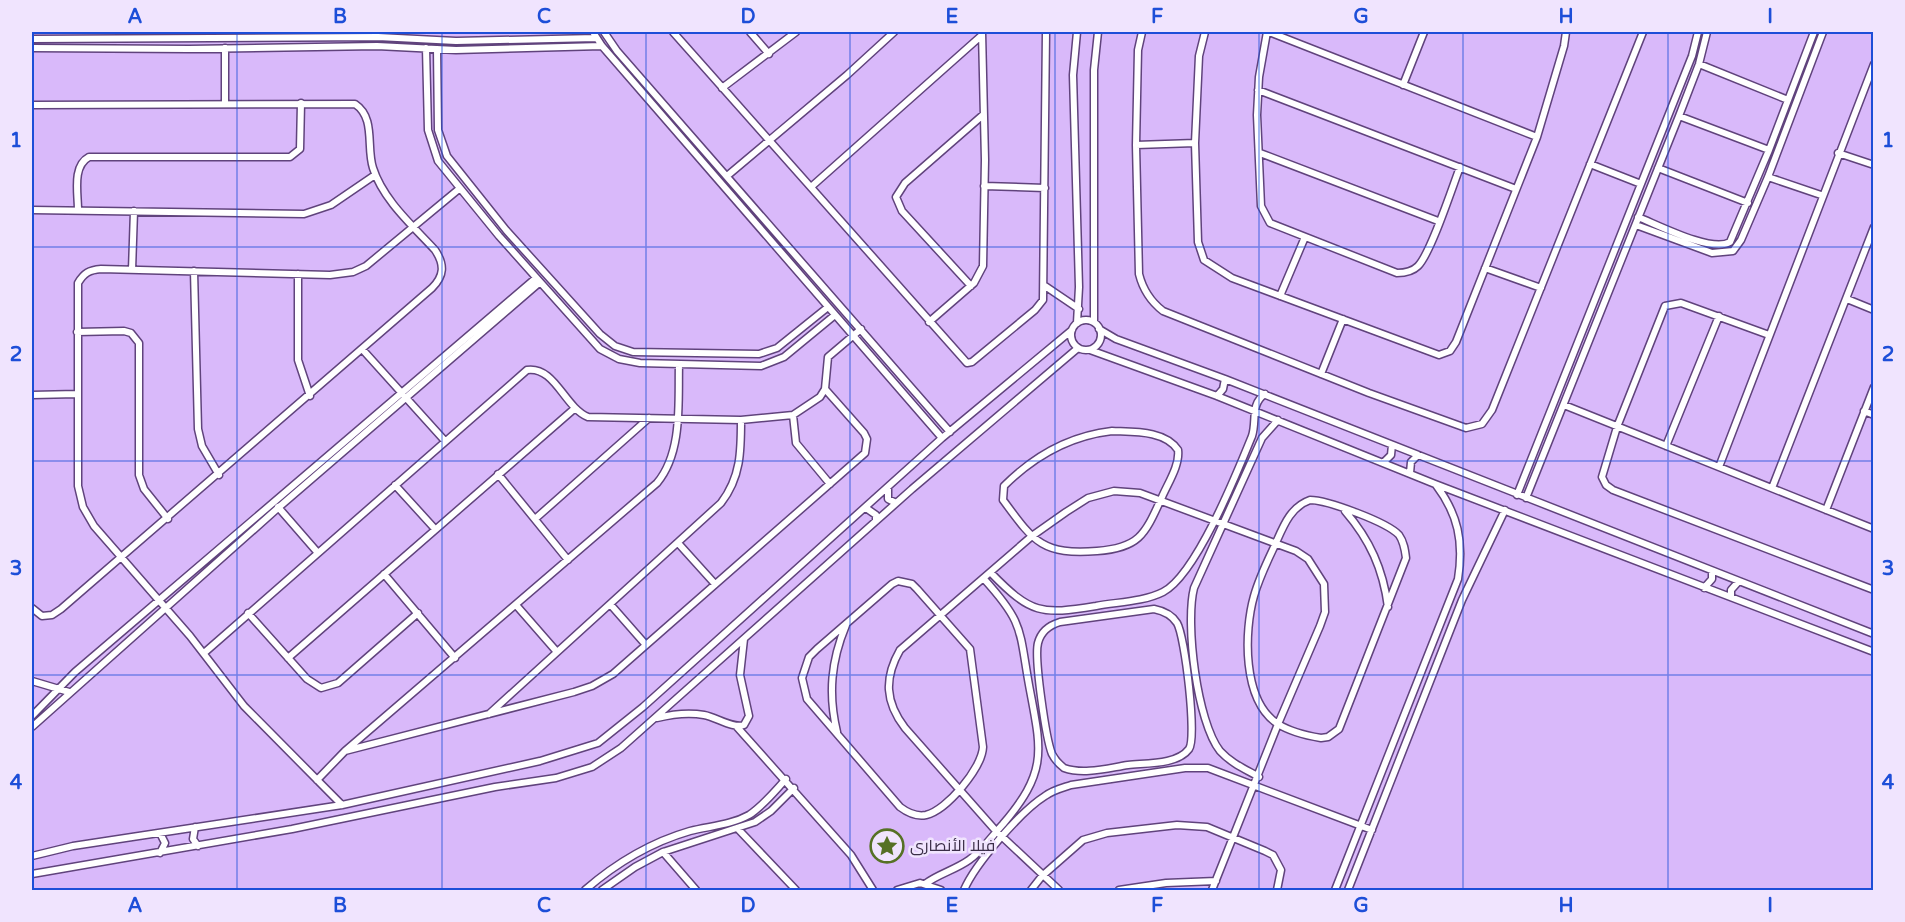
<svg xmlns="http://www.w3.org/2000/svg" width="1905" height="922" font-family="'Varela Round',Cairo,sans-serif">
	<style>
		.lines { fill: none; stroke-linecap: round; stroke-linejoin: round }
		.minor-casing { stroke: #60437c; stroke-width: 9 }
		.minor { stroke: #fff; stroke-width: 6 }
		.grid { fill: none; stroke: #1d4ed8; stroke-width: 1.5; stroke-opacity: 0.55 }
		.labels { text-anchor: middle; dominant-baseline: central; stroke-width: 5; stroke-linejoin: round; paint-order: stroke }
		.poi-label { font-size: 16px; fill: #3a2d47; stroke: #f0e4fe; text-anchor: start }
		.neatline { fill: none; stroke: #1d4ed8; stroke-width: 2 }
		.grid-label { font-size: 20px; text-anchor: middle; font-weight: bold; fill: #1d4ed8 }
	</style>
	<rect width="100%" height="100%" fill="#d9b9fa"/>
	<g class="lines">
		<g class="minor-casing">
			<path id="minor" d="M 593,32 L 602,46 L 942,438
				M 604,32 L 617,51 L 950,432
				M 673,32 L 967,363 L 972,362 L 1035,310 L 1043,300 L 1046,32
				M 750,32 L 769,54
				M 1077,32 L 1073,75 L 1079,287 L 1077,323
				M 1142,32 L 1138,50 L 1136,145 L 1139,274 C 1143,290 1150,301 1163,311 L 1369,393 L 1466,428 L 1482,424 L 1492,410 L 1643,32
				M 1205,32 L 1199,56 L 1195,143 L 1198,242 L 1204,260 L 1232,278 L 1439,355 L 1450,351 L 1456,342 L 1537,137 L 1564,46 L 1566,32
				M 1267,32 L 1259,77 L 1257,115 L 1261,206 L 1270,223 L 1397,273 C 1405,273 1412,272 1418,266 C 1431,253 1452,188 1460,167
				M 1269,32 L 1537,137
				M 32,39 L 378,37 L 456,41 L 596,38
				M 32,48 L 189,49 L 377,46 L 456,50 L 602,46
				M 225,48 L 225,104
				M 426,48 L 428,130 L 438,161 L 499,236 L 600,349 L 619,359 L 640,363 L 761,366 L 784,357 L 835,315
				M 437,49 L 438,130 L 447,156 L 506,230 L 600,334 L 615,346 L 633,352 L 759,354 L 777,348 L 828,307
				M 1699,64 L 1788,100
				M 1403,85 L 1424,32
				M 722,88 L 796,32
				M 1258,90 L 1516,189
				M 32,105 L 355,104 C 376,118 366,147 373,168 C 383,200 413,226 435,250 C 445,265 444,276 432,288 L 61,609 L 52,615 L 42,616 L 32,608
				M 1679,116 L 1769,150
				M 1136,145 L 1195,143
				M 1260,153 L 1438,221
				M 1838,153 L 1874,165
				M 1590,164 L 1641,184
				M 1658,168 L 1748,203
				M 727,176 L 847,75 L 894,32
				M 1768,177 L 1821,195
				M 984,186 L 1045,188
				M 811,187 L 981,36
				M 32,210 L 304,214 L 331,205 L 375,175
				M 78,210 C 78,193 72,166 89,157 L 290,157 L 300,149 L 301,103
				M 1638,217 C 1658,225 1712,253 1730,242 L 1769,150 L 1814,32
				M 1636,225 L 1712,253 L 1733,251 L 1741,240 L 1768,177 L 1823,32
				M 1485,268 L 1541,288
				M 132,270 L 134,211
				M 194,271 L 198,429 L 202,446 L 219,475
				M 298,274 L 298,360 L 310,396
				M 971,286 L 902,211 L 896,197 L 905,183 L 983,115
				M 1045,286 L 1079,309
				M 1280,296 L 1305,237
				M 1847,299 L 1874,310
				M1071 335a15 15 0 1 1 30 0a15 15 0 1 1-30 0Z
				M 929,322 L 974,283 L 983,266 L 985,160 L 982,32
				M 1094,322 L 1094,70 L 1098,32
				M 1099,329 L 1116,339 L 1225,379 L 1874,634
				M 77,332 L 124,331 L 131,333 L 139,343 L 139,475 L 144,489 L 168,519
				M 1769,335 L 1681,303 L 1665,306 L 1617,427 L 1602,477 L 1606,485 L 1613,490 L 1874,590
				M 362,349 L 445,441
				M 1090,350 L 1217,396 L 1435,484 L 1874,652
				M 1321,374 L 1343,319
				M 32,395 L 77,394
				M 1217,396 L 1223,389 L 1225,379
				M 1564,405 L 1874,529
				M 1864,411 L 1874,415
				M 793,415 L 796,443 L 830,484
				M 1112,431 C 1133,432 1165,430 1178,450 C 1180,465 1168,483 1162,497 C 1145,534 1140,548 1097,551 C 1042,555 1034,542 1003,500 L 1004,486 C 1035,455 1069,436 1112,431 Z
				M 1666,446 L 1719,316
				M 1384,462 L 1391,455 L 1392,445
				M 1719,467 L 1874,64
				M 1410,473 L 1411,462 L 1418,455
				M 498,474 L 568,560
				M 395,485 L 435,529
				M 1772,488 L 1874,227
				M 888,489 L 888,499 L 896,503
				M 1517,495 L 1692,56 L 1698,32
				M 1526,498 L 1679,116 L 1699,64 L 1707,32
				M 1310,500 C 1327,500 1387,522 1399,535 C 1404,542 1405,550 1406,558 L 1339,729 L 1328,737 L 1321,738 C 1309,736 1289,731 1278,724 C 1242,701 1244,631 1254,596 C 1259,578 1267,562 1275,545 C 1283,527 1290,507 1310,500 Z
				M 278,507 L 318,553
				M 866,508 L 876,515 L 876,521
				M 1826,510 L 1874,387
				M 1345,511 C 1370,540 1383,569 1388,607
				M 535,519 L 649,418
				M 678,543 L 715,584
				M 991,573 C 1031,614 1041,615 1096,606 C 1117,602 1143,602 1163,592 C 1196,575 1237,473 1252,436 C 1257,421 1250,404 1265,394
				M 384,574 L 455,658
				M 898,581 L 912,584 L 917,589 L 970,649 L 983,747 C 982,768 947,810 926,815 C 916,817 908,813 900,807 L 807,699 L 802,678 L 809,657 L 817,649 L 892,584 Z
				M 1704,588 L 1712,579 L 1712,571
				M 1731,597 L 1731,590 L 1739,581
				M 610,604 L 646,645
				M 516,605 L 557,652
				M 1154,609 C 1164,611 1172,615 1177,623 C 1185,636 1197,738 1189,749 C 1177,765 1146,763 1128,765 C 1108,768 1084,775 1064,768 C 1059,764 1055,760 1052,754 C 1046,739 1034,658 1038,643 C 1041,631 1050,625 1060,622 Z
				M 248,613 L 307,679 L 321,688 L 338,683 L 418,613
				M 204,653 L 527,370 C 555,366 564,407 588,417 L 741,420 L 793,415 L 820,397 L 825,389 L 828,357 L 861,329
				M 288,658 L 574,409
				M 32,681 L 69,692
				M 489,714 L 721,503 C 741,477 741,451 741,420
				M 32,716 L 75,672 L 536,278
				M 657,718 C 673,714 688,712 704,715 C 716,717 733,729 744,725 L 749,716 L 740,675 L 744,639
				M 32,727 L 278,508 L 539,283
				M 737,727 L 851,855 L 873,890
				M 837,732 C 828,694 831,661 846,625
				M 345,751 L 574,692 L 592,686 L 613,674 L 865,453 L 867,439 L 864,433 L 825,389
				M 1259,777 C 1245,769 1231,763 1220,751 C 1197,722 1185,623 1194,588 L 1262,438 L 1278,420
				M 317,780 L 345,751 L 657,483 C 683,452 678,402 679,364
				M 342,805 L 244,706 L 190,636 L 94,526 L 83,507 L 78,486 L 78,283 C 84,273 89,270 101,269 L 330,275 L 353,272 L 366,266 L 459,189
				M 195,827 L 193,839 L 198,846
				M 738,829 L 796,890
				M 663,852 L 696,890
				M 160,853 L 165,843 L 160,833
				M 32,856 L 73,846 L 342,805 L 540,761 L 598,743 L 643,707 L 942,438 L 1072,330
				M 32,874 L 292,829 L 495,787 L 556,778 L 592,767 L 621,748 L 912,489 L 1078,348
				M 925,884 C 938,874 955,870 969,860 C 982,851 992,836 1003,824 C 1049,770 1041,750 1029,685 C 1019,629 1024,623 984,579
				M 585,890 C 615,864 652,842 690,831 C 710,826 731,825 749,815 C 763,806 774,792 786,779
				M 602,890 L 635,867 L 663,852 L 755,822 L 771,811 L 794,788
				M 897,890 L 920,883 L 941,890
				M 964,890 C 975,864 1021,811 1045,796 C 1053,790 1062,788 1071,785 L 1185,768 L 1208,768 L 1372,830
				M 1031,890 L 1042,876 L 1083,840 L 1107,833 L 1177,825 L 1207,827 L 1265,851 L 1273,855 L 1281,870 L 1277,890
				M 1059,890 L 996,831 L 905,728 C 885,702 884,678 900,650 L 1032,536 L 1066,512 L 1088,498 L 1114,491 L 1140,493 L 1296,551 L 1308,559 L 1324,584 L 1325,612 L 1320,626 L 1278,724 L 1212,890
				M 1119,890 L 1166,883 L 1216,881
				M 1335,890 L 1458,579 C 1464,542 1458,514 1436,485
				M 1348,890 L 1462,600 L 1505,510"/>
		</g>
		<use href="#minor" class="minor"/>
	</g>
	<path class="grid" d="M 237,32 L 237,890M 442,32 L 442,890M 646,32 L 646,890M 850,32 L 850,890M 1055,32 L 1055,890M 1259,32 L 1259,890M 1463,32 L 1463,890M 1668,32 L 1668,890M 32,247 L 1874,247M 32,461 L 1874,461M 32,675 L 1874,675"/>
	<defs>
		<g id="sight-ring" transform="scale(1.725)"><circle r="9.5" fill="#f0e4fe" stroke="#567125" stroke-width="1.5"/><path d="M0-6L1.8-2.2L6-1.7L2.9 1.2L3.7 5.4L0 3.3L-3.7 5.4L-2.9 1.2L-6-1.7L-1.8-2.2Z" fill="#567125"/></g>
	</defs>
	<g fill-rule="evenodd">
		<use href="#sight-ring" x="887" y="846"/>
	</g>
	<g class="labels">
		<g class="poi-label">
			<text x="910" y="846">فيلا الأنصارى</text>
		</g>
	</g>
	<rect width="1905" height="922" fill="none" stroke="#f0e4fe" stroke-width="66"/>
	<rect x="33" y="33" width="1839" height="856" class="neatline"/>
	<g class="grid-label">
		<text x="135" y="23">A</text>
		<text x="340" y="23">B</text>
		<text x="544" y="23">C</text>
		<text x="748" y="23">D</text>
		<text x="952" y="23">E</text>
		<text x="1157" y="23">F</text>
		<text x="1361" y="23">G</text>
		<text x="1566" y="23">H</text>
		<text x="1770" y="23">I</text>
		<text x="16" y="147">1</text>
		<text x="1888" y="147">1</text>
		<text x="16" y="361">2</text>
		<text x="1888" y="361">2</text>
		<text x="16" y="575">3</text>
		<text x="1888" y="575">3</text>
		<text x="16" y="789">4</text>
		<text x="1888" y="789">4</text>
		<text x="135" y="912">A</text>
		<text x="340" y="912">B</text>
		<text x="544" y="912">C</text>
		<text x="748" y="912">D</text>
		<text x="952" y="912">E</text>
		<text x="1157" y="912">F</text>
		<text x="1361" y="912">G</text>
		<text x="1566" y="912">H</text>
		<text x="1770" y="912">I</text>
	</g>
</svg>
